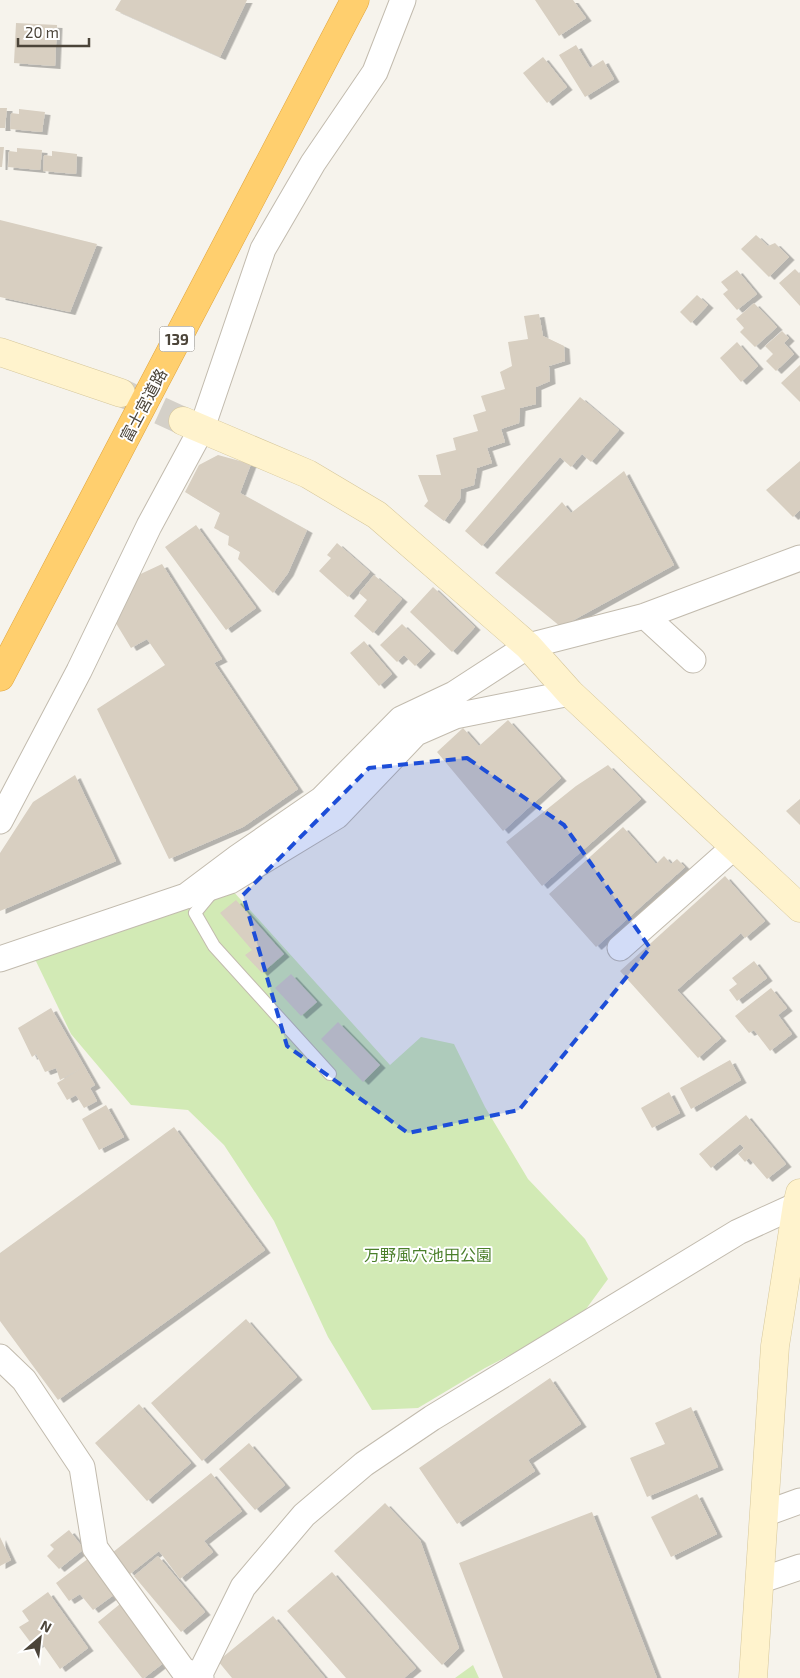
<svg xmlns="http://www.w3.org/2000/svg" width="800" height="1678" font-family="'Exo 2','Noto Sans JP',sans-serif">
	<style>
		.green { fill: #d2eab5 }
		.building { fill: #d8cfc1; filter: url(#shadow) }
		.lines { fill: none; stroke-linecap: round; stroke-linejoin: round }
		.secondary-tunnel { stroke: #d4d0c8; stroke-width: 28; stroke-dasharray: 28 14; stroke-linecap: butt }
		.lane-casing { stroke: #c2bbae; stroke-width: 14 }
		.street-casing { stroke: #c2bbae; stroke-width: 27 }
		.secondary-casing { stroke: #d6c79b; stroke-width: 29 }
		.highway-casing { stroke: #e0a43c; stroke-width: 29 }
		.lane { stroke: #fff; stroke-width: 12 }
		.street { stroke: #fff; stroke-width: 25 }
		.secondary { stroke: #fff3cd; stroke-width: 28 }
		.highway { stroke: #ffcf6e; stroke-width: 28 }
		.marked { fill: #1d4ed8; fill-opacity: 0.2; stroke: #1d4ed8; stroke-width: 4; stroke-dasharray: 10 6; stroke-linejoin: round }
		.labels { text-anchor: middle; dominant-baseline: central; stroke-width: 4; stroke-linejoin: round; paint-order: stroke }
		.shield { fill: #fff; stroke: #817c74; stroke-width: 1 }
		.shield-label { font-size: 15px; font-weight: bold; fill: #4b4439 }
		.street-label { font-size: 16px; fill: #4b4439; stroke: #fff }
		.park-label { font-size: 16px; fill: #4a7f2a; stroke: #fff }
	</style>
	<defs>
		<filter id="shadow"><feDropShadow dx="5.5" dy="3" stdDeviation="0" flood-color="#0004"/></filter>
	</defs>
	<rect width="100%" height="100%" fill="#f6f3ec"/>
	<path class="green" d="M 232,890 L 390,1065 L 421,1037 L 454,1044 L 485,1107 L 528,1179 L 585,1239 L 608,1279 L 578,1320 L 485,1368 L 418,1408 L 372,1410 L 328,1337 L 274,1221 L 224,1145 L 188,1110 L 131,1105 L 71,1034 L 33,955 Z
		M 473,1665 L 479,1678 L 455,1678 Z"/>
	<path class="building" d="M 121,0 L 247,0 L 220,57 L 115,10 Z
		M 535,0 L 573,0 L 586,18 L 559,36 Z
		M 16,23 L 57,25 L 55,66 L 14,63 Z
		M 576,45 L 590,68 L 603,60 L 614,79 L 585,97 L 559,55 Z
		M 543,57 L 567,87 L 547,103 L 523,73 Z
		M 0,108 L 7,108 L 5,128 L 0,128 Z
		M 19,109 L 45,112 L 42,132 L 10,129 L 11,113 L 19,114 Z
		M 0,147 L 4,147 L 2,167 L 0,167 Z
		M 17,148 L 42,150 L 40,170 L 8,167 L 9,151 L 17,152 Z
		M 52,151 L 77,154 L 76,174 L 43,171 L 44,155 L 52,156 Z
		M 0,220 L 97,244 L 70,312 L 0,297 Z
		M 756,235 L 768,246 L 775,243 L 789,257 L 769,277 L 741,249 Z
		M 795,269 L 800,274 L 800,306 L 779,283 Z
		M 737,270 L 757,294 L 737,310 L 723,294 L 728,290 L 721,282 Z
		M 697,295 L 708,305 L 691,323 L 680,312 Z
		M 754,303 L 777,327 L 755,347 L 740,332 L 744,328 L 736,319 Z
		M 539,314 L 543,336 L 564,346 L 565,361 L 549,366 L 550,381 L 536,387 L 536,404 L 520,408 L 519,423 L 501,429 L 505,442 L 487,448 L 492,463 L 477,468 L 474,485 L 461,489 L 460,499 L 444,521 L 424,506 L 428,501 L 418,475 L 441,475 L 436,455 L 456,450 L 453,438 L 478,431 L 473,415 L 486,411 L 481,396 L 505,389 L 500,372 L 512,366 L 508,342 L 528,339 L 524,316 Z
		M 782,331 L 789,338 L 784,343 L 794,354 L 776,371 L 766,361 L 773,354 L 765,346 Z
		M 737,342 L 758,366 L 741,382 L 720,358 Z
		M 800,365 L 800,402 L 781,383 Z
		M 580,397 L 619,430 L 591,462 L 582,454 L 571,467 L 560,457 L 482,546 L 465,531 Z
		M 218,455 L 251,464 L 240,493 L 307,530 L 288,573 L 273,593 L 238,559 L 240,552 L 228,545 L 229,536 L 214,528 L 220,513 L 185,492 L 199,465 Z
		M 800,461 L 800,510 L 793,517 L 766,490 Z
		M 624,471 L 674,565 L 561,627 L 495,573 L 562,502 L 571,513 Z
		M 196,525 L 256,608 L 226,630 L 165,547 Z
		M 337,543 L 370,572 L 348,597 L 319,571 L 331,558 L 327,555 Z
		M 162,564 L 222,659 L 214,663 L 298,789 L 243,827 L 169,859 L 97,709 L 165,665 L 147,639 L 131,648 L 114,620 L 132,578 Z
		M 374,575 L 402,599 L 373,633 L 354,616 L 367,600 L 359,593 Z
		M 433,587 L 475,627 L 452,652 L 410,612 Z
		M 402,624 L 430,651 L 415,666 L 404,655 L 397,662 L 380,645 Z
		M 364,641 L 392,674 L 379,686 L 350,653 Z
		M 508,720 L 561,778 L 503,831 L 437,752 L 463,728 L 479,746 Z
		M 608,765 L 641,799 L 542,886 L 506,842 L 576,786 Z
		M 75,775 L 116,861 L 0,911 L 0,853 L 33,802 Z
		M 800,799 L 800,825 L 786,811 Z
		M 623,827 L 656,864 L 664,856 L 671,864 L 677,859 L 685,867 L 596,947 L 549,894 Z
		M 725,876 L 765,921 L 745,938 L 741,933 L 677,990 L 721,1038 L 698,1058 L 620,971 Z
		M 236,900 L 284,954 L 262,973 L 245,955 L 252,950 L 220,913 Z
		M 754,961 L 767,978 L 737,1001 L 729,990 L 737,984 L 732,978 Z
		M 291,974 L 317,1002 L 301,1016 L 275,988 Z
		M 771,988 L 787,1008 L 778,1015 L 792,1034 L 770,1051 L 754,1030 L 749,1033 L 735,1016 Z
		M 51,1008 L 95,1085 L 90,1088 L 97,1101 L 84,1108 L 76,1095 L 67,1100 L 57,1083 L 82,1068 L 60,1080 L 56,1068 L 45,1072 L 36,1054 L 32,1057 L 18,1028 Z
		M 338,1022 L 380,1065 L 363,1082 L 321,1039 Z
		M 730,1060 L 741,1080 L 691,1109 L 680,1088 Z
		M 669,1092 L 680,1113 L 652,1128 L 641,1108 Z
		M 106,1105 L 124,1137 L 99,1150 L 82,1119 Z
		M 746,1115 L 786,1164 L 767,1179 L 749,1158 L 745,1162 L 738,1154 L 744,1148 L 740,1144 L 711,1168 L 699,1154 Z
		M 174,1127 L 265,1250 L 58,1400 L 0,1321 L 0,1253 Z
		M 246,1319 L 297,1377 L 202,1461 L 151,1403 Z
		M 550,1378 L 581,1424 L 528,1460 L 535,1471 L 457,1524 L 419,1468 Z
		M 139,1404 L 191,1463 L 147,1501 L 95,1443 Z
		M 691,1407 L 718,1467 L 647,1497 L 630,1458 L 665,1444 L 655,1423 Z
		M 249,1443 L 285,1485 L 255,1510 L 219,1469 Z
		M 211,1473 L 242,1511 L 204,1541 L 213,1552 L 180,1579 L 159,1551 L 130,1574 L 112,1553 Z
		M 697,1494 L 717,1534 L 671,1557 L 651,1517 Z
		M 385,1503 L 420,1540 L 459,1648 L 442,1665 L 334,1551 Z
		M 592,1512 L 657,1678 L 503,1678 L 459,1563 Z
		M 69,1530 L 84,1549 L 59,1569 L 47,1556 L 54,1549 L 50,1545 Z
		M 0,1537 L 11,1560 L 0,1566 Z
		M 158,1556 L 205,1612 L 181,1632 L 134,1576 Z
		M 89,1558 L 115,1594 L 93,1610 L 80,1594 L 69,1601 L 56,1583 Z
		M 332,1572 L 416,1668 L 404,1678 L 346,1678 L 287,1611 Z
		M 48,1592 L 88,1648 L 60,1669 L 41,1642 L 34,1647 L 19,1627 L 29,1621 L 22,1611 Z
		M 120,1604 L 166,1661 L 144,1678 L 142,1678 L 98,1622 Z
		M 273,1616 L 325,1678 L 232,1678 L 218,1661 Z"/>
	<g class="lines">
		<path class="secondary-tunnel" d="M 122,393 L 183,421"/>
		<g class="lane-casing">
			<path id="lane" d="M 214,890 L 195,913 L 214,946 L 330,1074"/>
		</g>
		<g class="street-casing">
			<path id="street" d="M 645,616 L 693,660
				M 0,821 L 79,671 L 149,526 L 202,428 L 263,249 L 313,163 L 375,72 L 403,0
				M 186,896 L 238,857 L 322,799 L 401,719 L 454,694 L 528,646 L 645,616 L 800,558
				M 620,948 L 734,847
				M 0,959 L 230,881 L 337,816 L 416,733 L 455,716 L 570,693
				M 0,1357 L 24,1380 L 82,1467 L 95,1548 L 183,1670 L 201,1678
				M 764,1514 L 800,1501
				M 759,1581 L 800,1567
				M 198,1678 L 243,1587 L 304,1515 L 364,1464 L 432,1418 L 738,1232 L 797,1205"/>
		</g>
		<g class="secondary-casing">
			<path id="secondary" d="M 0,352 L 121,393
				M 183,421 L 308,474 L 377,515 L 528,646 L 570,693 L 800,908
				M 753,1678 L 775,1346 L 797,1205 L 800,1193"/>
		</g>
		<g class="highway-casing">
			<path id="highway" d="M 0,677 L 355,0"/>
		</g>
		<use href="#lane" class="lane"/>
		<use href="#street" class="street"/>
		<use href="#secondary" class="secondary"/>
		<use href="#highway" class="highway"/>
	</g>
	<path class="marked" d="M 467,758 L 564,825 L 650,948 L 519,1110 L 408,1133 L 287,1046 L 243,895 L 369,768 Z"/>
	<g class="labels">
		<rect class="shield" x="159.5" y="326.5" width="35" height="25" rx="4"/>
		<g class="shield-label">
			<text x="177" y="339">139</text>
		</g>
		<g class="street-label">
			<text transform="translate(143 405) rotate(-62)">富士宮道路</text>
		</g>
		<g class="park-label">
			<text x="428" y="1254">万野風穴池田公園</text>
		</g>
	</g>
	<g transform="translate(40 1638) rotate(28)" stroke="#ffffff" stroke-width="4" paint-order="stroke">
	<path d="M0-4L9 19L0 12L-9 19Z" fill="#4b4439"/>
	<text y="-8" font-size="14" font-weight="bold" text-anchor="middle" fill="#4b4439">N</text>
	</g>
	<path d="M18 38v8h71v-8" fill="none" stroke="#4b4439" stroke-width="2.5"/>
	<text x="25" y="38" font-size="15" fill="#4b4439" stroke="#ffffff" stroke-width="4" paint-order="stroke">20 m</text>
</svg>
